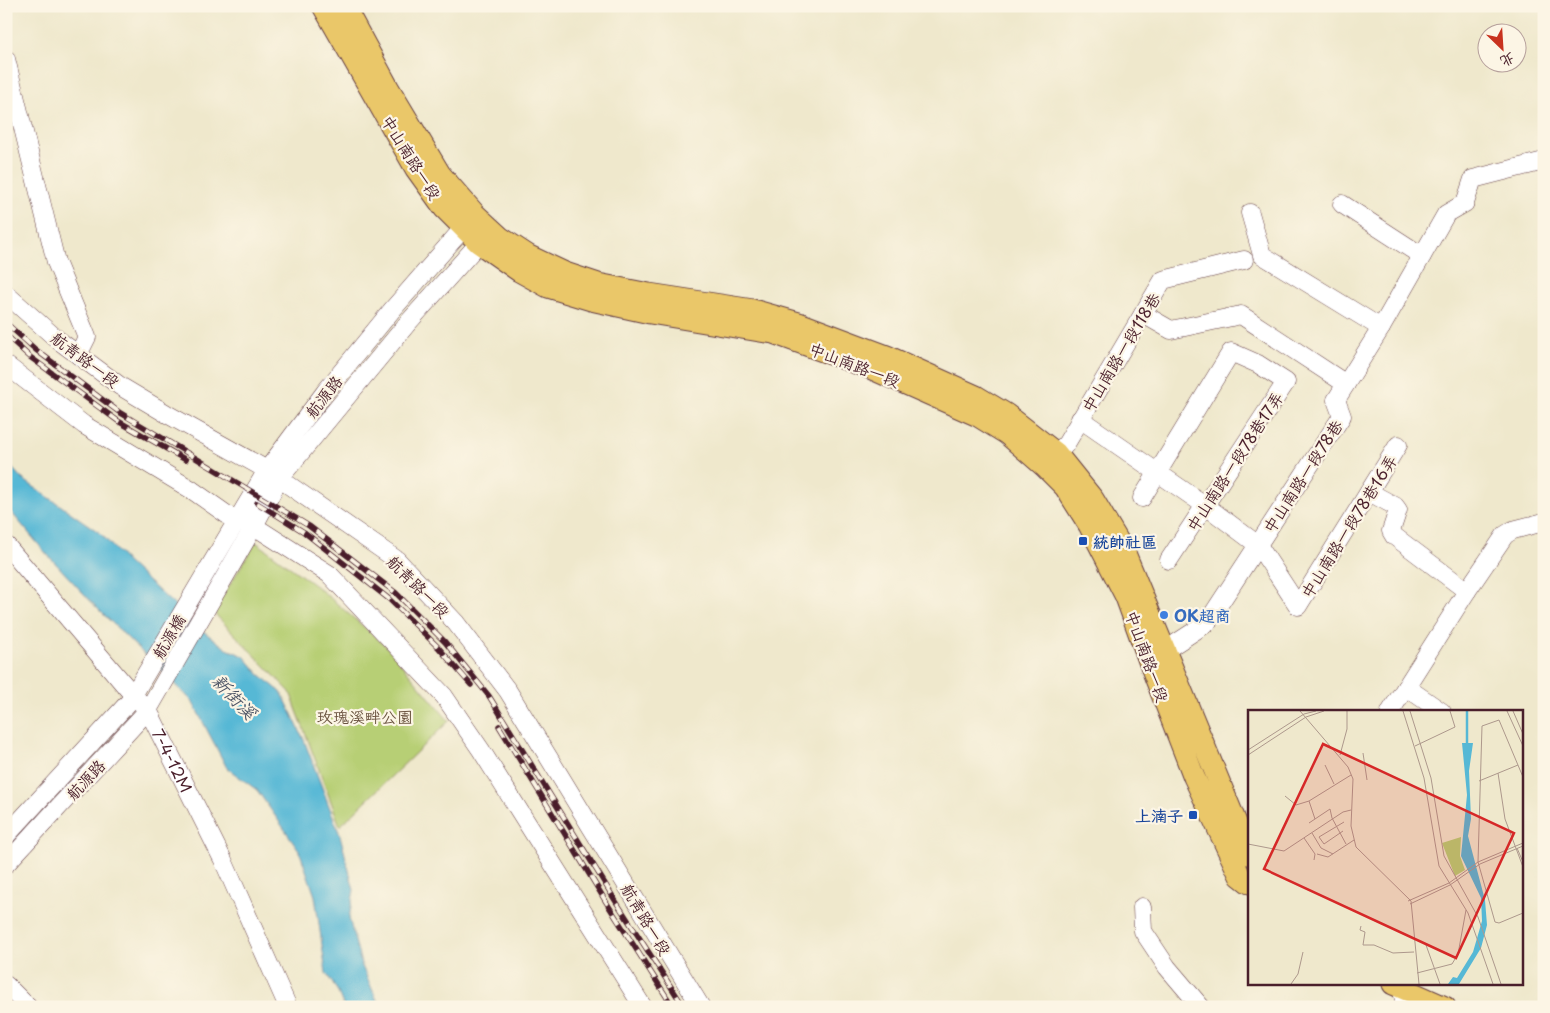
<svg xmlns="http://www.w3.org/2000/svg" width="1550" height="1013" font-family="'Playpen Sans','LXGW WenKai TC',sans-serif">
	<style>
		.green { fill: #b7cf74; stroke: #807750 }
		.water { fill: #56b8d5; stroke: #506c80 }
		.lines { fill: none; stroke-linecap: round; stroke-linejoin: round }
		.minor-casing { stroke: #633d43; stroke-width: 19 }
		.major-casing { stroke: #633d43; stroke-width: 23 }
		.minor { stroke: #fff; stroke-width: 18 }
		.major { stroke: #eac769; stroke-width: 21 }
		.rail-casing { stroke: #4a1f2b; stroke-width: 5.5 }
		.rail { stroke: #fcf5e5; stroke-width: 4; stroke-dasharray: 11; stroke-linecap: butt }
		.transit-dot { fill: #1a4fb4; stroke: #fcf5e5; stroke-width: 2 }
		.shop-dot { fill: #3f7fe0; stroke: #fcf5e5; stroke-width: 2 }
		.labels { text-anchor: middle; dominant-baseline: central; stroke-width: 4.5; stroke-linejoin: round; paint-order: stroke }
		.street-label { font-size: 16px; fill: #4a1f2b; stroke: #fcf5e5 }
		.transit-label { font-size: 16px; font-weight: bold; fill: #164399; stroke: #fcf5e5; text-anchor: start }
		.shop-label { font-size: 16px; font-weight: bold; fill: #366cbe; stroke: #fcf5e5; text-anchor: start }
		.park-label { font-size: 16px; fill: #6b5441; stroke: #fcf5e5 }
		.water-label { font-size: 18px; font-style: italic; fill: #4e5566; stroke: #fcf5e5 }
		.inset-river { fill: none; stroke: #56b8d5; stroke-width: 2.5 }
		.inset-road { fill: none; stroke: #ad988c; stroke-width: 1 }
		.view { fill: #d62828; fill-opacity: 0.15; stroke: #d62828; stroke-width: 2.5 }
		.inset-edge { fill: none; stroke: #4a1f2b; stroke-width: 2.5 }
	</style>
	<rect width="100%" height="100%" fill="#fcf5e5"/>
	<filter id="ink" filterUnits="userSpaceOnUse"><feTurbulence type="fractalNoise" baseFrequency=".02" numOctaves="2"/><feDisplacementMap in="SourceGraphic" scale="10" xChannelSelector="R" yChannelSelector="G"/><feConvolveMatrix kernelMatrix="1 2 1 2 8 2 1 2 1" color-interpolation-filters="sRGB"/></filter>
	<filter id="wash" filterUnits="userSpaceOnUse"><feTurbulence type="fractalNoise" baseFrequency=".0096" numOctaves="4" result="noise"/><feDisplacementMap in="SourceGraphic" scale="20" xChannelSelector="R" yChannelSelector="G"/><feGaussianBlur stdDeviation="1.12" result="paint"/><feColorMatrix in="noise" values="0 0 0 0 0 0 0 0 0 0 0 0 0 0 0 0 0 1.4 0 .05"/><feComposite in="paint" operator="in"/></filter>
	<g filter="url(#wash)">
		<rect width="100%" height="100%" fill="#efe8cc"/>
		<path class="green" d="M 256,542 L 321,590 L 387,647 L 449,721 L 340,826 L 290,692 L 213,612 Z"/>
		<path class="water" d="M 6,461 L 21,478 L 100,533 L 128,563 L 203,631 L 227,649 L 244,656 L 259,674 L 282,693 L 304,740 L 340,835 L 354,890 L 349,918 L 361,964 L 380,1007 L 344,1007 L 337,990 L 326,973 L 315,896 L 299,850 L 257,790 L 227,768 L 192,701 L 99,610 L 44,551 L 6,506 Z"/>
	</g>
	<g filter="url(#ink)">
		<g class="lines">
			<g class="minor-casing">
				<g id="minor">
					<path d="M 6,59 L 56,262 L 87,337 L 78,355"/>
					<path d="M 1342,204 L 1422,256"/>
					<path d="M 1250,213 L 1262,255 L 1381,328"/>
					<path d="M 6,294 L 58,340 L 120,386 L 167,414 L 267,470 L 397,560 L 456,623 L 508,691 L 701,1007"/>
					<path d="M 1143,314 L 1171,330 L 1241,315 L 1346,384"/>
					<path d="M 6,365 L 84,425 L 192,490 L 236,521 L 254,526 L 329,574 L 444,696 L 481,750 L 643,1007"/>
					<path d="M 1080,419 L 1206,506 L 1258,545 L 1298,606 L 1398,445"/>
					<path d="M 1048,463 L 1066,444 L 1163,280 L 1244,260"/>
					<path d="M 1369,492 L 1395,506 L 1398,510 L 1391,531 L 1394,536 L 1467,591 L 1390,712"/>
					<path d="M 1142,498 L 1231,352 L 1258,364 L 1286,382 L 1169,560"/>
					<path id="s1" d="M 6,545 L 133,695 L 148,710 L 223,860 L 288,1007"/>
					<path d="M 1467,591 L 1505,535 L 1513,530 L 1544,522"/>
					<path d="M 1155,657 L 1207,623 L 1342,416 L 1336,400 L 1381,328 L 1446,214 L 1465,203 L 1473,179 L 1544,161"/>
					<path d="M 1406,687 L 1442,712"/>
					<path d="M 6,836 L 129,702 L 267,470 L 325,392 L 392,310 L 472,218"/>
					<path d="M 6,864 L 148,710 L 254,526 L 279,479 L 407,324 L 487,234"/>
					<path d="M 1142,907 L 1143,931 L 1167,967 L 1201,1007"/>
					<path d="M 6,985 L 28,1007"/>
					<path d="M 1402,989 L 1405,1007"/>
				</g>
			</g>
			<g class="major-casing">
				<path id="major" d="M 323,6 L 416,169 L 444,208 L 479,243 L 519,271 L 548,287 L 591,300 L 650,313 L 773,333 L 872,369 L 978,416 L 1007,434 L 1045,467 L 1065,487 L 1089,525 L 1126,597 L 1149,661 L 1194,777 L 1240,876 L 1249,883
					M 344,6 L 389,89 L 440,174 L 475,214 L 500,237 L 529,256 L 565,273 L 598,284 L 649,294 L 753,310 L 799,323 L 887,356 L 976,396 L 1006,414 L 1056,453 L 1093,499 L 1124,551 L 1249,854
					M 1393,984 L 1445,1007"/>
			</g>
			<use href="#minor" class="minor"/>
			<use href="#major" class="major"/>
			<g class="rail-casing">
				<path id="rail" d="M 6,323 L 36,350 L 119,412 L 309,526 L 396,593 L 445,642 L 489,696 L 615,900 L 684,1007
					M 6,335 L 30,357 L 118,421 L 186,460
					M 257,503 L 304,532 L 389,599 L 438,647 L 471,685
					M 499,726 L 608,905 L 673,1007"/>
			</g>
			<use href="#rail" class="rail"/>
		</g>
	</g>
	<g class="transit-dot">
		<rect x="1078" y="536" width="10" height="10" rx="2.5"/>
		<rect x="1188" y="810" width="10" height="10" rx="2.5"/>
	</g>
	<circle class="shop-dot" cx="1164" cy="615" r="5"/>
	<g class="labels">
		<g class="street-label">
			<text transform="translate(412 157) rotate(58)">中山南路一段</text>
			<text transform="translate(1120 352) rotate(-59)">中山南路一段118巷</text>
			<text transform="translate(86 359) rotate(37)">航青路一段</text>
			<text transform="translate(855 364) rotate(21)">中山南路一段</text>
			<text transform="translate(323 396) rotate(-52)">航源路</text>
			<text transform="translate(1234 461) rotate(-57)">中山南路一段78巷17弄</text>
			<text transform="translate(1302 476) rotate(-57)">中山南路一段78巷</text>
			<text transform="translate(1348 526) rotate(-58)">中山南路一段78巷16弄</text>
			<text transform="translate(419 586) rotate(45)">航青路一段</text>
			<text transform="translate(168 636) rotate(-60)">航源橋</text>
			<text transform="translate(1148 656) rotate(70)">中山南路一段</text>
			<text stroke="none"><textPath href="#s1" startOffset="274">7-4-12M</textPath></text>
			<text transform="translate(85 779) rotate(-47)">航源路</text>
			<text transform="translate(647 919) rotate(59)">航青路一段</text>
		</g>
		<g class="transit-label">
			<text x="1093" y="541">統帥社區</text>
			<text x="1183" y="815" text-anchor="end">上湳子</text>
		</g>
		<g class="shop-label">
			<text x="1174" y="615">OK超商</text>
		</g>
		<g class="park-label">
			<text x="365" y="716">玫瑰溪畔公園</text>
		</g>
		<g class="water-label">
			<text transform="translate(235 696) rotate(46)">新街溪</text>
		</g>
	</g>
	<g transform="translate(1248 710)">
		<rect width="275" height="275" fill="#efe8cc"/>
		<path d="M 213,127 L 212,146 L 217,160 L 207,166 L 194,133 Z" fill="#b7cf74"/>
		<path d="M 214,33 L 225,33 L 221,61 L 223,109 L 220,126 L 237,190 L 239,215 L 233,238 L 211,274 L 200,274 L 205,267 L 209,268 L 225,242 L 234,211 L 233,188 L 213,146 L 219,85 Z" fill="#56b8d5"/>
		<path class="inset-river" d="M 219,36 L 219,1"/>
		<path class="inset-road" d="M 52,1 L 100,57 L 105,69 L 103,116 L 108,137 L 163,191 L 171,274M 155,1 L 176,68 L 191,156 L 220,203 L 245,274M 162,1 L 183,68 L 196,146 L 230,207 L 253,274M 259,1 L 275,36M 265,1 L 275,24M 167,36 L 207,17 L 202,1M 0,40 L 56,4 L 68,1M 115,43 L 119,70M 0,45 L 58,7 L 76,1M 92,45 L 99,19 L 99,1M 77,55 L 86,74M 250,63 L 257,109 L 275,157M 275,67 L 251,10 L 234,16 L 230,152 L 247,212 L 251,213 L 275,203M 231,71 L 270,55M 37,86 L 48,95 L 61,91M 67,109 L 61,91 L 103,65M 61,113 L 82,99 L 84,108 L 98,134M 95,121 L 76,134 L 71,127 L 96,112M 64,123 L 73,138 L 85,144M 56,128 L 67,144 L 66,150M 0,134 L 36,141 L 95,102 L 103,100M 269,138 L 275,152M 69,144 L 80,147 L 106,130M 160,191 L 201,173 L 230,152 L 275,133M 162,194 L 202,175 L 232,154 L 275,136M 113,216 L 112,220 L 117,222 L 115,235 L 126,235 L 145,243 L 166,242M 178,235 L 192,274M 169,263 L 204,254 L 210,244 L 218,200M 43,274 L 50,264 L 55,242"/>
		<path class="view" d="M 75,34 L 266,123 L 208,248 L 16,159 Z"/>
		<rect width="275" height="275" class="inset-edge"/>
	</g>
	<rect width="1550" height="1013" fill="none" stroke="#fcf5e5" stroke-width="25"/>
	<g transform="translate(1502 48) rotate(155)"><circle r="24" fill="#fcf5e5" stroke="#b59f9b"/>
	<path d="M0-4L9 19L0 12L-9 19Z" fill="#c8321e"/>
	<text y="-8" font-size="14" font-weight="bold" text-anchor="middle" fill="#4a1f2b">北</text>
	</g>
</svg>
